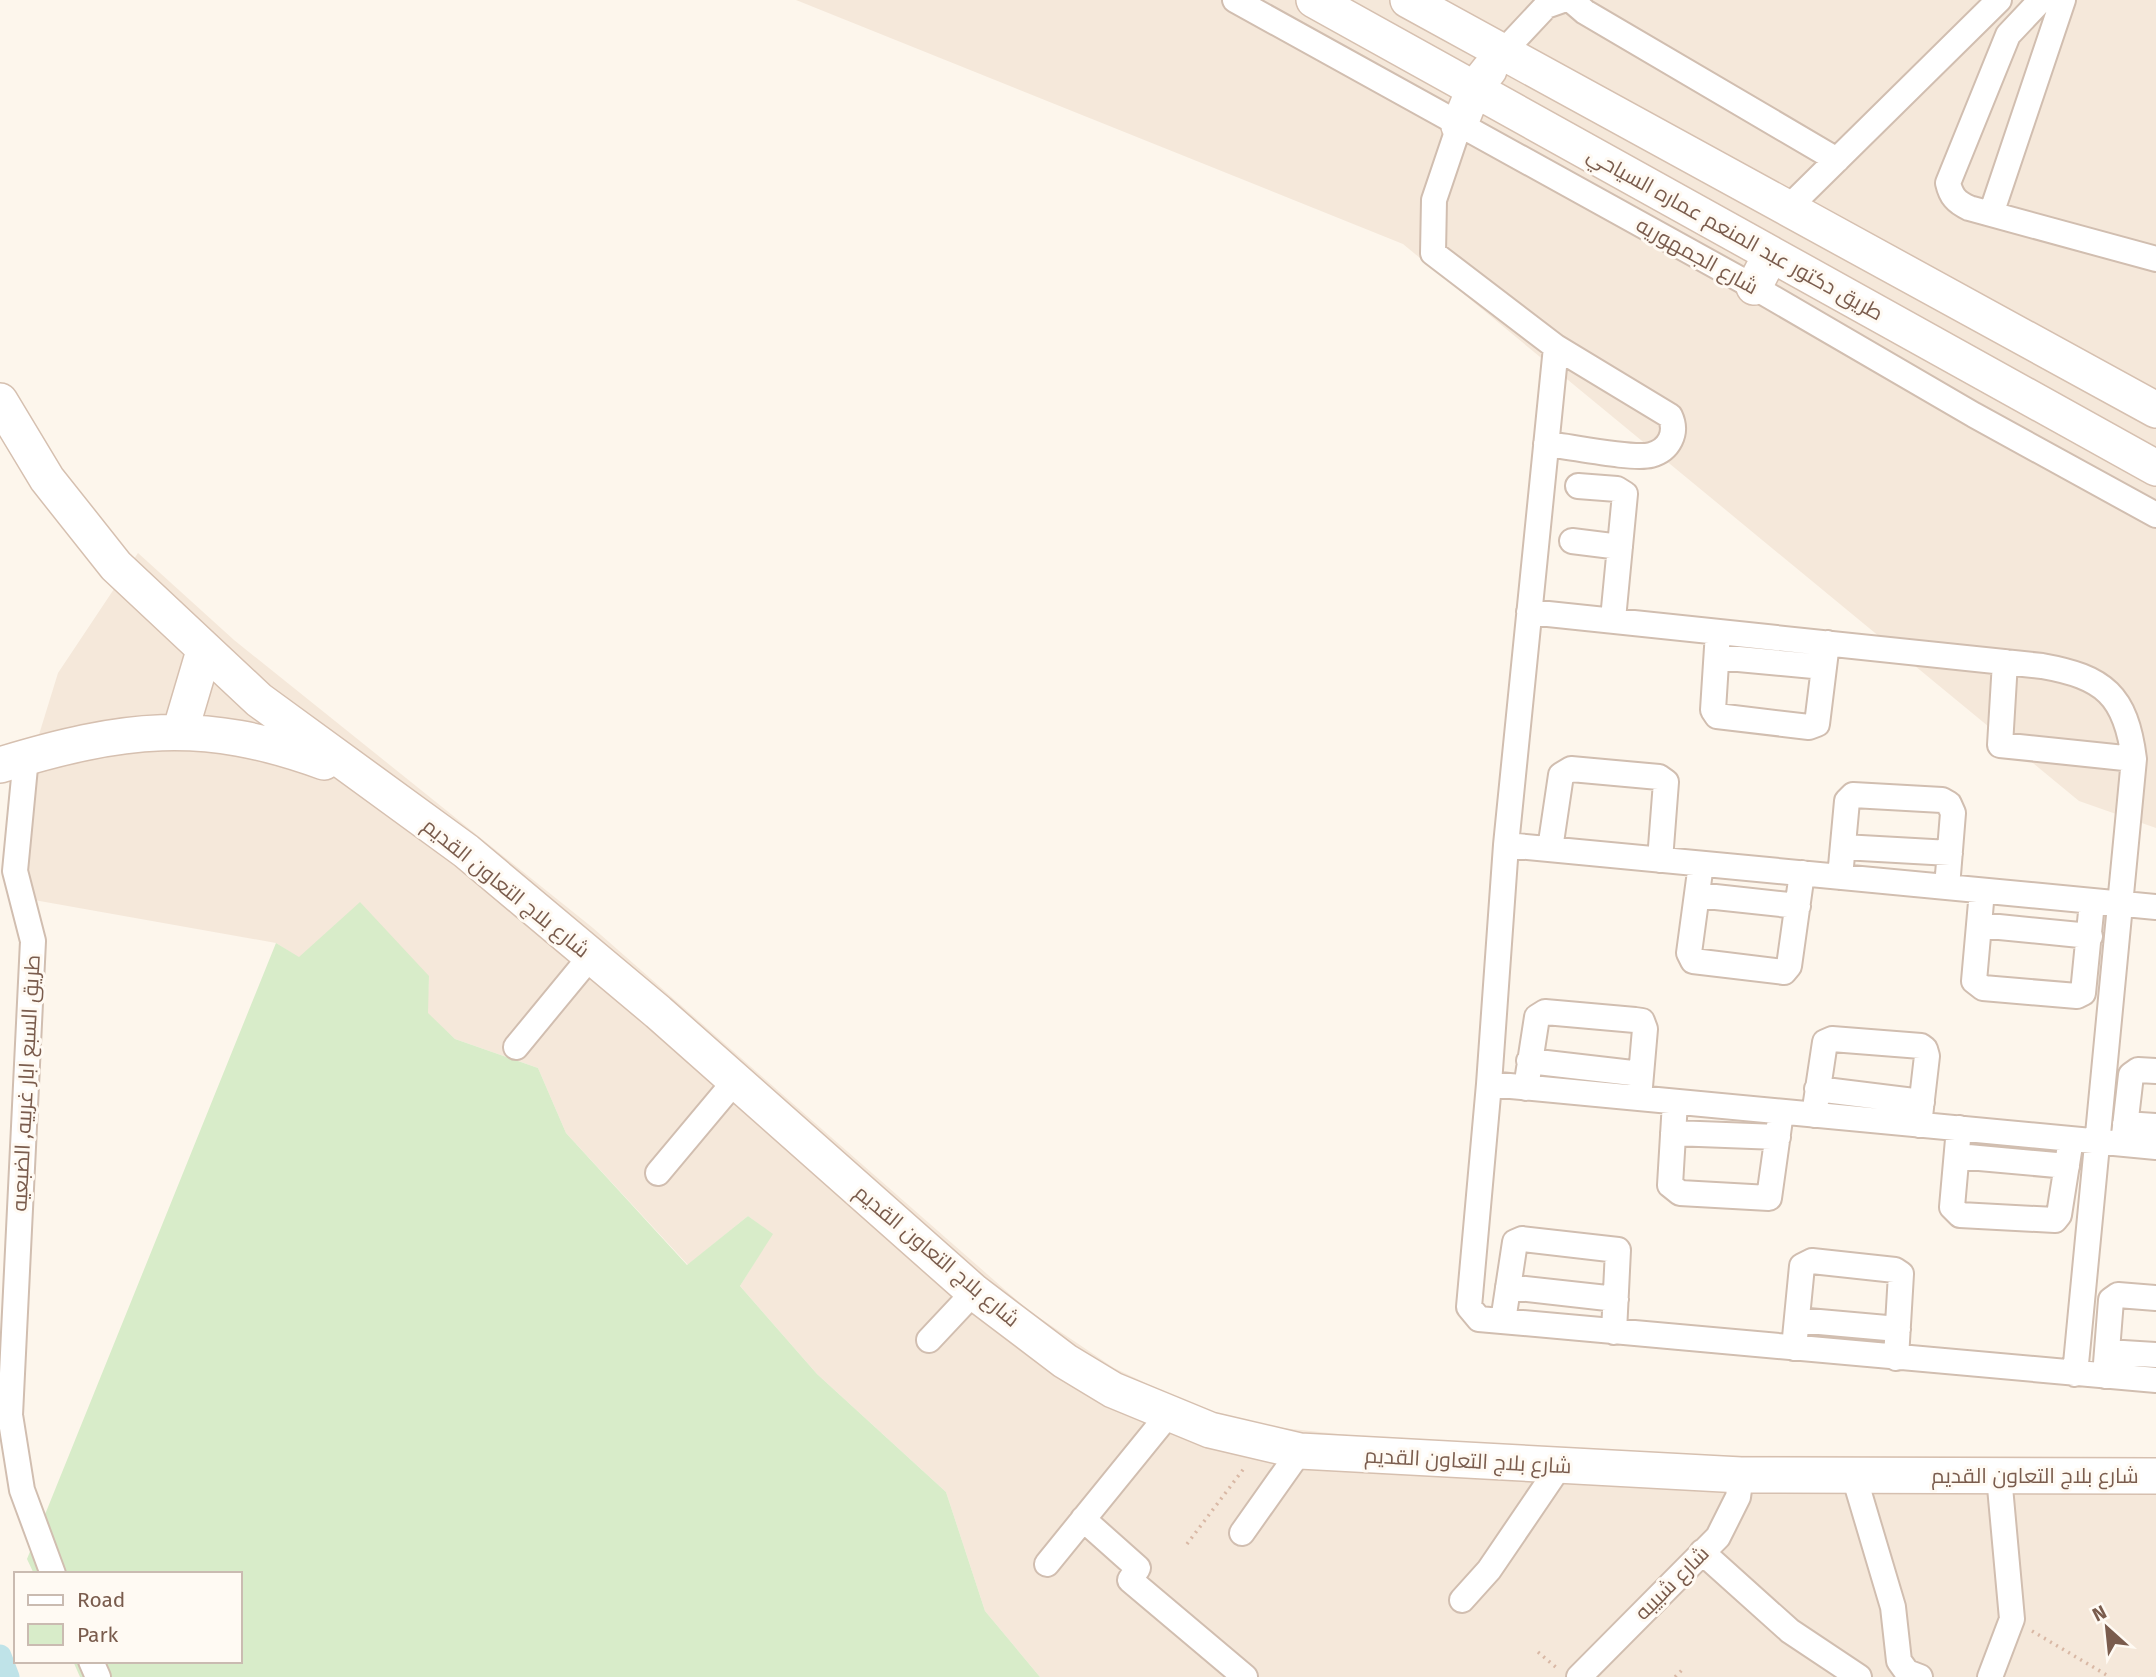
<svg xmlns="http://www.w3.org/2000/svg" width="2156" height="1677" font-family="'Fira Sans',Cairo,sans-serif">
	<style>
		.residential { fill: #f5e8da }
		.green { fill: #d8ecc9 }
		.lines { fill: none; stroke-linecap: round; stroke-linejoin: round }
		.canal { stroke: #bfe3e8; stroke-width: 23 }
		.street-casing { stroke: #d1beb0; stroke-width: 28 }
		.secondary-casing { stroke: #d6c0b0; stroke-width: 38 }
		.path { stroke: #d9b8a5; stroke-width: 3.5; stroke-dasharray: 2 5; stroke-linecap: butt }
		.street { stroke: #fff; stroke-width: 24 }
		.secondary { stroke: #fff; stroke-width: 35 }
		.labels { text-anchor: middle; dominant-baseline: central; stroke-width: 6; stroke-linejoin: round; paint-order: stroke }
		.street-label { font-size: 21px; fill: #7a5c4d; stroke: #fffaf3 }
	</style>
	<rect width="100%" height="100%" fill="#fdf6ec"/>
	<path class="residential" d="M 796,0 L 2156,0 L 2156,828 L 2079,801 L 1403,244 Z
		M 138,553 L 234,640 L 593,928 L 1028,1310 L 1114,1368 L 1209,1413 L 1273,1427 L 1404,1441 L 1589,1455 L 2156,1457 L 2156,1677 L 1040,1677 L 985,1611 L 946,1492 L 817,1374 L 740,1286 L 772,1234 L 748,1216 L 688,1265 L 566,1133 L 538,1068 L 455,1039 L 427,1013 L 429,976 L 298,957 L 276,943 L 34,900 L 17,852 L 21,793 L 58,673 Z"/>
	<path class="green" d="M 360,902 L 429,976 L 428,1013 L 455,1039 L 538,1068 L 566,1133 L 687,1265 L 748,1216 L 773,1234 L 740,1286 L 817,1374 L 946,1492 L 985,1611 L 1040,1677 L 80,1677 L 73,1661 L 240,1661 L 240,1574 L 34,1574 L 27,1559 L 276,943 L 299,957 Z"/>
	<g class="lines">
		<path class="canal" d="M 0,1656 L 8,1677"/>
		<g class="street-casing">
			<path id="street" d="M 1235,0 L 1754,287 L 1974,415 L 2156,515
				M 1571,0 L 1585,12 L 1837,160
				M 2041,0 L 2008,35 L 1948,183 C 1951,196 1956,202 1969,208 L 2156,259
				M 1502,53 L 1546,6 L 1563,0
				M 1459,126 L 1434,200 L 1433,253 L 1556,347 L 1506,845 L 1489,1084 L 1469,1307 L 1479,1319 L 2156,1380
				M 1788,208 L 1999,0
				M 1991,214 L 2063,0
				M 1546,444 C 1569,446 1632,460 1651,455 C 1669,450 1678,433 1670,416 L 1556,347
				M 1578,486 L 1617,489 L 1625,494 L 1613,619
				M 1572,541 L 1620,547
				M 1529,612 L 2042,666 C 2104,677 2126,695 2134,759 L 2075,1374
				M 1718,632 L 1713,710 L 1717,716 L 1809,727 L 1817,724 L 1827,643
				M 1717,657 L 1824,667
				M 2005,662 L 2000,745 L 2134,759
				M 26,757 L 15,871 L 33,941 L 10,1415 L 22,1490 L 53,1574
				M 1506,845 L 2156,907
				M 1843,847 L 1950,853
				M 1550,849 L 1561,775 L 1571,769 L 1659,777 L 1666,782 L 1660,860
				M 1701,864 L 1689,953 L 1693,961 L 1784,972 L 1789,966 L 1802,873
				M 1840,877 L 1847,801 L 1853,795 L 1942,800 L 1949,804 L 1953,813 L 1947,887
				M 1982,891 L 1974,981 L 1983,988 L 2077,996 L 2083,993 L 2092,902
				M 1697,895 L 1798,906
				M 1979,925 L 2090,936
				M 516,1047 L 591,956
				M 1529,1061 L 1641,1074
				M 1489,1084 L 2156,1147
				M 1526,1088 L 1537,1017 L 1545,1012 L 1635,1020 L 1642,1021 L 1645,1029 L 1639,1098
				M 1817,1089 L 1922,1102
				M 1675,1102 L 1670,1185 L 1680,1193 L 1769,1198 L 1781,1112
				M 1814,1115 L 1825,1042 L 1832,1039 L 1921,1046 L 1925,1049 L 1927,1056 L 1919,1125
				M 2125,1124 L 2156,1126
				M 1959,1128 L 1952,1207 L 1960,1215 L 2055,1220 L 2059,1215 L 2071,1139
				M 1673,1133 L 1778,1137
				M 2123,1144 L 2131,1075 L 2138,1070 L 2156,1071
				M 1957,1156 L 2067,1166
				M 658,1173 L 735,1081
				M 1508,1287 L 1616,1299
				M 1797,1320 L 1898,1329
				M 1503,1321 L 1515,1242 L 1522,1239 L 1618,1250 L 1614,1332
				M 929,1340 L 974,1292
				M 1794,1348 L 1802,1266 L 1812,1261 L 1895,1270 L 1901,1274 L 1896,1358
				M 2107,1352 L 2156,1355
				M 2105,1376 L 2111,1300 L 2118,1295 L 2156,1298
				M 1854,1476 L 1893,1607 L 1899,1661 L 1907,1672 L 1920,1677
				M 1083,1519 L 1138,1568 L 1130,1580 L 1245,1677
				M 1242,1533 L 1300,1451
				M 1702,1552 L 1790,1631 L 1859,1677
				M 1047,1564 L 1168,1415
				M 1462,1600 L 1489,1570 L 1559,1467
				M 91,1661 L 98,1677
				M 1579,1677 L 1718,1537 L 1738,1497 L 1741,1475
				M 1990,1677 L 2012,1619 L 1999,1476"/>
		</g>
		<g class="secondary-casing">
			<path id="secondary" d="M 1314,0 L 2156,468
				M 1408,0 L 2156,410
				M 1459,126 L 1474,89 L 1489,70
				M 1754,287 L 1771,254
				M 0,401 L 47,479 L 116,566 L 259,700 L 466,851 L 658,1012 L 974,1292 L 1065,1361 L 1113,1390 L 1210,1430 L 1300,1451 L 1741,1475 L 2156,1476
				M 180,732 L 204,651
				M 0,765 C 122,728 201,717 324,762"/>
		</g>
		<path class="path" d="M 1187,1544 L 1245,1467
			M 2032,1631 L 2110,1677
			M 1538,1652 L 1558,1669
			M 1675,1677 L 1684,1668"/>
		<use href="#street" class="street"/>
		<use href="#secondary" class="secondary"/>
	</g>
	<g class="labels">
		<g class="street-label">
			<text transform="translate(1735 234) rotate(29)">طريق دكتور عبد المنعم عماره السياحي</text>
			<text transform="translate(1697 256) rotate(29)">شارع الجمهوريه</text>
			<text transform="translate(506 888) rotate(39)">شارع بلاج التعاون القديم</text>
			<text transform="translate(26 1083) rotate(-87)">طريق السبع ابار غربيه, الضبعيه</text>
			<text transform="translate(937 1256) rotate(40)">شارع بلاج التعاون القديم</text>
			<text transform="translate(1468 1461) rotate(3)">شارع بلاج التعاون القديم</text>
			<text x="2035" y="1476">شارع بلاج التعاون القديم</text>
			<text transform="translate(1672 1583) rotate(-45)">شارع شبيبه</text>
		</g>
	</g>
	<rect x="14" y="1572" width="228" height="91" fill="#fffaf3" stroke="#cabbb1" stroke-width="2"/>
	<rect x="28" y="1595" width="35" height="10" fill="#ffffff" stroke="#cabbb1" stroke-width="2"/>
	<text x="77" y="1607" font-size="21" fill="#7a5c4d">Road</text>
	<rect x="28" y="1624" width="35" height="21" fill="#d8ecc9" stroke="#cabbb1" stroke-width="2"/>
	<text x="77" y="1642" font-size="21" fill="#7a5c4d">Park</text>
	<g transform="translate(2107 1628) rotate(333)" stroke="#fffaf3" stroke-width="5" paint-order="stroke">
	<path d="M0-5L12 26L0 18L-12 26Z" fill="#7a5c4d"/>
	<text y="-10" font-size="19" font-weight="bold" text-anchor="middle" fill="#7a5c4d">N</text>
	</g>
</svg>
